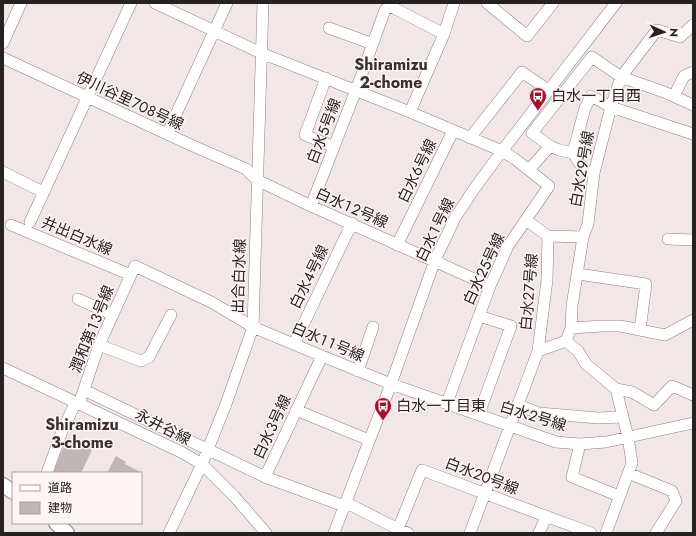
<svg xmlns="http://www.w3.org/2000/svg" width="696" height="536" font-family="Jost,'Noto Sans JP',sans-serif">
	<style>
		.building { fill: #c0b6b5 }
		.lines { fill: none; stroke-linecap: round; stroke-linejoin: round }
		.minor-casing { stroke: #8b8281; stroke-width: 12 }
		.major-casing { stroke: #8b8281; stroke-width: 16 }
		.minor { stroke: #fff; stroke-width: 11 }
		.major { stroke: #fff; stroke-width: 14 }
		.labels { text-anchor: middle; dominant-baseline: central; stroke-width: 3; stroke-linejoin: round; paint-order: stroke }
		.poi-label { font-size: 15px; fill: #252221; stroke: #fff4f4; text-anchor: start }
		.street-label { font-size: 15px; fill: #252221; stroke: #fff4f4 }
		.neighbourhood-label { font-size: 16px; font-weight: bold; fill: #38302f; stroke: #fff4f4 }
	</style>
	<rect width="100%" height="100%" fill="#f1e7e6"/>
	<path class="building" d="M 68,438 L 92,450 L 81,473 L 52,473 Z
		M 116,456 L 126,462 L 125,464 L 142,473 L 107,473 Z"/>
	<g class="lines">
		<g class="minor-casing">
			<path id="minor" d="M 155,3 L 261,53 L 410,112 L 502,151 L 515,159 L 549,186 L 508,246 L 490,286 L 447,403
				M 487,3 L 527,36 L 553,3
				M 693,25 L 680,37 L 657,30 L 621,77 L 611,107 L 693,134
				M 329,28 L 373,44
				M 3,43 L 21,3
				M 3,58 L 191,145 L 246,169 L 257,180 L 311,206 L 490,286
				M 326,78 L 305,135 L 334,147
				M 674,96 L 684,76 L 693,72
				M 410,112 L 444,34 L 454,3
				M 167,134 L 227,3
				M 470,138 L 522,72 L 548,90
				M 550,146 L 559,150 L 573,153 L 584,170 L 594,173
				M 573,153 L 585,108 L 591,96 L 611,107 L 594,173 L 588,224 L 583,237
				M 529,170 L 550,146 L 532,133 L 592,57 L 621,77 L 664,92 L 693,105
				M 3,172 L 43,192
				M 311,206 L 356,90 L 385,10 L 390,6 L 444,34
				M 526,220 L 548,236 L 583,237 L 572,306 L 571,328
				M 30,222 L 131,3
				M 11,225 L 131,275
				M 668,239 L 693,240
				M 397,245 L 453,131
				M 578,274 L 646,284 L 640,330
				M 78,299 L 113,315
				M 566,341 L 578,351 L 586,364 L 616,389 L 628,437 L 632,463 L 606,533
				M 294,344 L 352,223
				M 99,345 L 141,361 L 149,357 L 171,315
				M 538,351 L 547,280 L 548,236
				M 322,356 L 265,477 L 344,506 L 351,505 L 398,529 L 408,533
				M 3,368 L 181,452 L 202,464 L 234,496 L 266,533
				M 358,371 L 373,327
				M 616,389 L 632,392 L 654,405 L 672,386 L 693,395
				M 84,390 L 265,477
				M 79,404 L 99,345 L 135,266 L 213,303 L 253,327 L 322,356 L 391,384 L 556,442 L 580,444 L 606,442 L 693,423
				M 517,405 L 539,413 L 598,418 L 622,417
				M 296,410 L 369,440
				M 479,414 L 511,326 L 479,316
				M 580,444 L 572,477 L 619,496
				M 47,473 L 62,431 L 76,402
				M 628,473 L 672,491 L 676,501 L 656,533
				M 398,529 L 422,470 L 591,533
				M 169,533 L 202,464 L 226,404 L 253,327 L 263,3
				M 334,533 L 391,384 L 435,260 L 455,218 L 474,189 L 502,151 L 616,3
				M 470,533 L 538,351 L 566,341 L 571,328 L 602,326 L 620,326 L 665,335 L 693,320
				M 539,533 L 546,517"/>
		</g>
		<g class="major-casing">
			<path id="major" d="M 3,485 L 13,492
				M 56,523 L 67,533"/>
		</g>
		<use href="#minor" class="minor"/>
		<use href="#major" class="major"/>
	</g>
	<defs>
		<g id="bus-pin" transform="scale(0.9)"><path d="M0 17L-7.5 6A9.5 9.5 0 1 1 7.5 6Z" fill="#a70e2a" stroke="#fff4f4"/><path d="M-5-6H5V4H4V6H2V4H-2V6H-4V4H-5ZM-3.5-4V0h7V-4ZM-3.5 1.2v1.5H-2V1.2ZM2 1.2v1.5H3.5V1.2Z" fill="#fff"/></g>
	</defs>
	<g fill-rule="evenodd">
		<use href="#bus-pin" x="538" y="96"/>
		<use href="#bus-pin" x="383" y="406"/>
	</g>
	<g class="labels">
		<g class="poi-label">
			<text x="551" y="96">白水一丁目西</text>
			<text x="396" y="406">白水一丁目東</text>
		</g>
		<g class="street-label">
			<text transform="translate(130 101) rotate(25)">伊川谷里７０８号線</text>
			<text transform="translate(324 131) rotate(-69)">白水５号線</text>
			<text transform="translate(582 169) rotate(-80)">白水２９号線</text>
			<text transform="translate(417 171) rotate(-64)">白水６号線</text>
			<text transform="translate(352 208) rotate(24)">白水１２号線</text>
			<text transform="translate(435 230) rotate(-64)">白水１号線</text>
			<text transform="translate(77 236) rotate(23)">井出白水線</text>
			<text transform="translate(484 269) rotate(-65)">白水２５号線</text>
			<text transform="translate(239 276) rotate(-88)">出合白水線</text>
			<text transform="translate(309 277) rotate(-64)">白水４号線</text>
			<text transform="translate(529 292) rotate(-85)">白水２７号線</text>
			<text transform="translate(92 329) rotate(-68)">潤和第１３号線</text>
			<text transform="translate(328 342) rotate(23)">白水１１号線</text>
			<text transform="translate(533 416) rotate(17)">白水２号線</text>
			<text transform="translate(163 427) rotate(27)">永井谷線</text>
			<text transform="translate(272 427) rotate(-65)">白水３号線</text>
			<text transform="translate(482 476) rotate(21)">白水２０号線</text>
		</g>
		<g class="neighbourhood-label">
			<text x="391" y="64">Shiramizu<tspan x="391" dy="18">2-chome</tspan></text>
			<text x="82" y="424">Shiramizu<tspan x="82" dy="18">3-chome</tspan></text>
		</g>
	</g>
	<rect width="696" height="536" fill="none" stroke="#252221" stroke-width="8"/>
	<rect x="12" y="472" width="130" height="52" fill="#fff4f4" stroke="#a8a0a0"/>
	<rect x="20" y="485" width="20" height="6" fill="#ffffff" stroke="#a8a0a0"/>
	<text x="48" y="492" font-size="12" fill="#252221">道路</text>
	<rect x="20" y="502" width="20" height="12" fill="#c0b6b5" stroke="#a8a0a0"/>
	<text x="48" y="512" font-size="12" fill="#252221">建物</text>
	<g transform="translate(664 32) rotate(93)" stroke="#fff4f4" stroke-width="3" paint-order="stroke">
	<path d="M0-3L7 15L0 10L-7 15Z" fill="#252221"/>
	<text y="-6" font-size="11" font-weight="bold" text-anchor="middle" fill="#252221">N</text>
	</g>
</svg>
